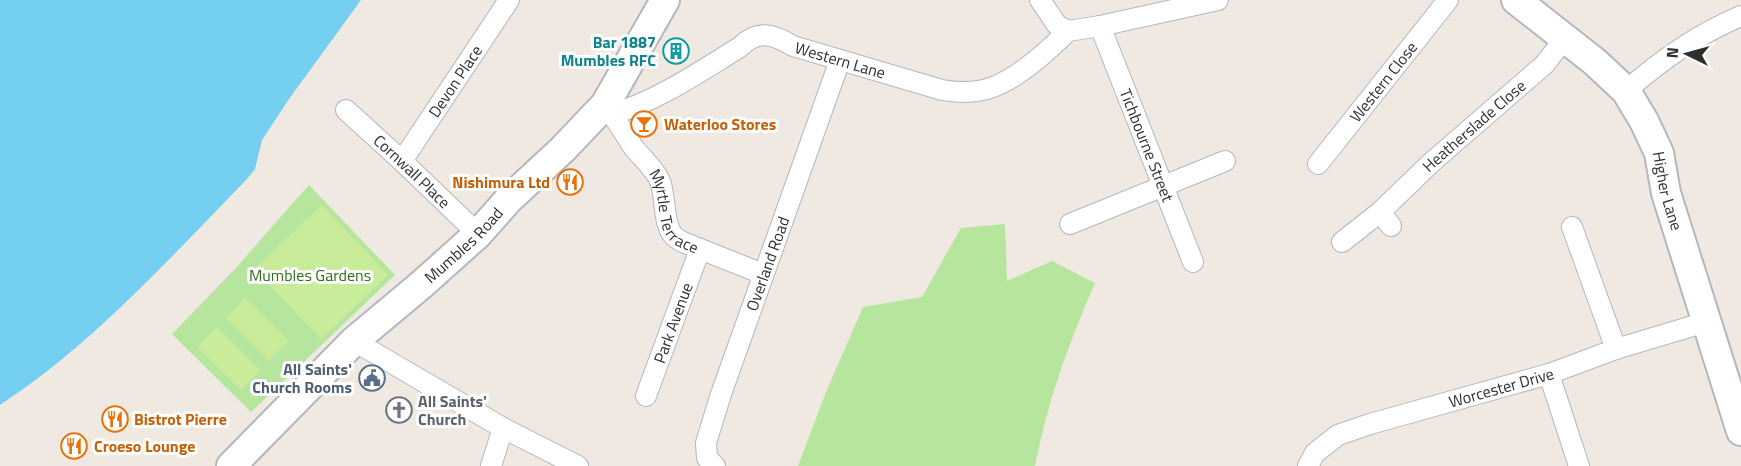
<svg xmlns="http://www.w3.org/2000/svg" width="1741" height="466" font-family="'Titillium Web',sans-serif">
	<style>
		.green { fill: #b6e59e }
		.pitch { fill: #c9ec9a }
		.water { fill: #75cff0 }
		.lines { fill: none; stroke-linecap: round; stroke-linejoin: round }
		.street-casing { stroke: #b4b7c1; stroke-width: 22 }
		.secondary-casing { stroke: #b4b7c1; stroke-width: 32 }
		.street { stroke: #fff; stroke-width: 20 }
		.secondary { stroke: #fff; stroke-width: 28 }
		.labels { text-anchor: middle; dominant-baseline: central; stroke-width: 6; stroke-linejoin: round; paint-order: stroke }
		.culture-label { font-size: 16px; font-weight: bold; fill: #0d838f; stroke: #fff; text-anchor: end }
		.street-label { font-size: 16px; fill: #2e2e2e; stroke: #fff }
		.food-label { font-size: 16px; font-weight: bold; fill: #c56008; stroke: #fff; text-anchor: start }
		.park-label { font-size: 16px; fill: #2c6e1b; stroke: #fff }
		.service-label { font-size: 16px; font-weight: bold; fill: #4e5e75; stroke: #fff; text-anchor: end }
		.worship-label { font-size: 16px; font-weight: bold; fill: #5b616d; stroke: #fff; text-anchor: start }
	</style>
	<rect width="100%" height="100%" fill="#efe9e1"/>
	<path class="green" d="M 309,185 L 395,275 L 251,412 L 172,334 L 234,270 Z
		M 1005,224 L 1007,281 L 1052,261 L 1095,283 C 1069,342 1047,403 1035,466 L 798,466 L 826,392 L 863,307 L 922,297 L 961,228 Z"/>
	<path class="pitch" d="M 322,205 L 388,275 L 321,339 L 254,269 Z
		M 245,298 L 289,341 L 269,361 L 226,318 Z
		M 217,327 L 260,370 L 241,390 L 197,347 Z"/>
	<path class="water" d="M 0,0 L 361,0 L 289,99 L 262,140 L 255,169 L 247,179 C 169,259 94,343 0,405 Z"/>
	<g class="lines">
		<g class="street-casing">
			<g id="street">
				<path d="M 1040,0 L 1057,25 L 1068,31"/>
				<path id="s1" d="M 1100,26 L 1193,262"/>
				<path d="M 1068,31 L 1100,26 L 1218,0"/>
				<path d="M 1626,91 C 1661,60 1698,34 1741,16"/>
				<path id="s2" d="M 605,105 C 616,118 624,134 634,148 C 642,158 655,169 660,181 C 666,196 663,224 673,235 C 676,239 681,241 685,243 L 763,274"/>
				<path id="s3" d="M 346,110 L 402,161 L 478,234"/>
				<path id="s4" d="M 613,114 C 659,100 699,72 740,47 C 758,29 773,34 793,46 L 942,90 C 959,93 977,93 993,87 C 1020,77 1048,51 1068,31"/>
				<path id="s5" d="M 402,161 L 509,0"/>
				<path id="s6" d="M 1318,164 L 1448,0"/>
				<path d="M 1380,212 L 1391,226"/>
				<path d="M 1070,224 L 1225,161"/>
				<path d="M 1572,227 L 1616,349"/>
				<path id="s7" d="M 1342,242 L 1380,212 L 1432,162 L 1545,64 L 1564,39"/>
				<path d="M 354,341 L 503,428 L 578,466"/>
				<path d="M 1549,374 L 1579,466"/>
				<path id="s8" d="M 646,396 L 700,249"/>
				<path d="M 491,466 L 503,428"/>
				<path id="s9" d="M 715,466 L 707,458 L 706,443 L 720,397 L 840,60"/>
				<path id="s10" d="M 1308,466 L 1315,453 L 1338,435 L 1370,424 L 1549,374 L 1616,349 L 1706,322"/>
			</g>
		</g>
		<g class="secondary-casing">
			<g id="secondary">
				<path id="s11" d="M 1516,0 L 1595,62 L 1626,91 L 1644,121 L 1659,153 L 1666,193 L 1741,431"/>
				<path id="s12" d="M 231,466 L 354,341 L 421,285 L 478,234 L 508,200 L 563,149 L 600,110 L 605,105 L 665,0"/>
			</g>
		</g>
		<use href="#street" class="street"/>
		<use href="#secondary" class="secondary"/>
	</g>
	<defs>
		<g id="building-ring" transform="scale(1.35)"><circle r="9.5" fill="#fff" stroke="#0f9aa8" stroke-width="1.5"/><path d="M-4-6H4V6H1V3H-1V6H-4ZM-2.5-4.3h1.7v1.8h-1.7ZM.8-4.3h1.7v1.8H.8ZM-2.5-1h1.7V.8h-1.7ZM.8-1h1.7V.8H.8Z" fill="#0f9aa8"/></g>
		<g id="bar-ring" transform="scale(1.35)"><circle r="9.5" fill="#fff" stroke="#e8710a" stroke-width="1.5"/><path d="M-6-5H6L.8 .8V4.5H3.5V6h-7V4.5H-.8V.8Z" fill="#e8710a"/></g>
		<g id="restaurant-ring" transform="scale(1.35)"><circle r="9.5" fill="#fff" stroke="#e8710a" stroke-width="1.5"/><path d="M-5-6h1v4h1v-4h1v4h1v-4h1v5L-1.5 .5V6h-2V.5L-5-1ZM5-6V6H3V1.5H1.5Q1.5-4 5-6Z" fill="#e8710a"/></g>
		<g id="civic-ring" transform="scale(1.35)"><circle r="9.5" fill="#fff" stroke="#5c6f8a" stroke-width="1.5"/><path d="M-.6-6.5H3V-4.5H.6V-3L4-1V1h2V6H-6V1h2V-1L-.6-3ZM-1.2 2.5V6h2.4V2.5Z" fill="#5c6f8a"/></g>
		<g id="church-ring" transform="scale(1.35)"><circle r="9.5" fill="#fff" stroke="#6b7280" stroke-width="1.5"/><path d="M-1.2-6h2.4v3.5h3.3v2.4h-3.3V6h-2.4V-.1h-3.3v-2.4h3.3Z" fill="#6b7280"/></g>
	</defs>
	<g fill-rule="evenodd">
		<use href="#building-ring" x="676" y="51"/>
		<use href="#bar-ring" x="644" y="124"/>
		<use href="#restaurant-ring" x="570" y="182"/>
		<use href="#civic-ring" x="372" y="378"/>
		<use href="#church-ring" x="399" y="410"/>
		<use href="#restaurant-ring" x="115" y="419"/>
		<use href="#restaurant-ring" x="74" y="446"/>
	</g>
	<g class="labels">
		<g class="culture-label">
			<text x="656" y="42">Bar 1887<tspan x="656" dy="18">Mumbles RFC</tspan></text>
		</g>
		<g class="street-label">
			<text stroke="none"><textPath href="#s4" startOffset="252">Western Lane</textPath></text>
			<text stroke="none"><textPath href="#s5" startOffset="96">Devon Place</textPath></text>
			<text stroke="none"><textPath href="#s6" startOffset="105">Western Close</textPath></text>
			<text stroke="none"><textPath href="#s7" startOffset="176">Heatherslade Close</textPath></text>
			<text stroke="none"><textPath href="#s1" startOffset="128">Tichbourne Street</textPath></text>
			<text stroke="none"><textPath href="#s3" startOffset="90">Cornwall Place</textPath></text>
			<text stroke="none"><textPath href="#s11" startOffset="252">Higher Lane</textPath></text>
			<text stroke="none"><textPath href="#s2" startOffset="130">Myrtle Terrace</textPath></text>
			<text stroke="none"><textPath href="#s12" startOffset="321">Mumbles Road</textPath></text>
			<text stroke="none"><textPath href="#s9" startOffset="216">Overland Road</textPath></text>
			<text stroke="none"><textPath href="#s8" startOffset="78">Park Avenue</textPath></text>
			<text stroke="none"><textPath href="#s10" startOffset="214">Worcester Drive</textPath></text>
		</g>
		<g class="food-label">
			<text x="664" y="124">Waterloo Stores</text>
			<text x="550" y="182" text-anchor="end">Nishimura Ltd</text>
			<text x="134" y="419">Bistrot Pierre</text>
			<text x="94" y="446">Croeso Lounge</text>
		</g>
		<g class="park-label">
			<text x="310" y="275">Mumbles Gardens</text>
		</g>
		<g class="service-label">
			<text x="352" y="369">All Saints'<tspan x="352" dy="18">Church Rooms</tspan></text>
		</g>
		<g class="worship-label">
			<text x="418" y="401">All Saints'<tspan x="418" dy="18">Church</tspan></text>
		</g>
	</g>
	<g transform="translate(1687 54) rotate(275)" stroke="#ffffff" stroke-width="4.5" paint-order="stroke">
	<path d="M0-4.5L10 22L0 15L-10 22Z" fill="#2e2e2e"/>
	<text y="-9" font-size="16" font-weight="bold" text-anchor="middle" fill="#2e2e2e">N</text>
	</g>
</svg>
